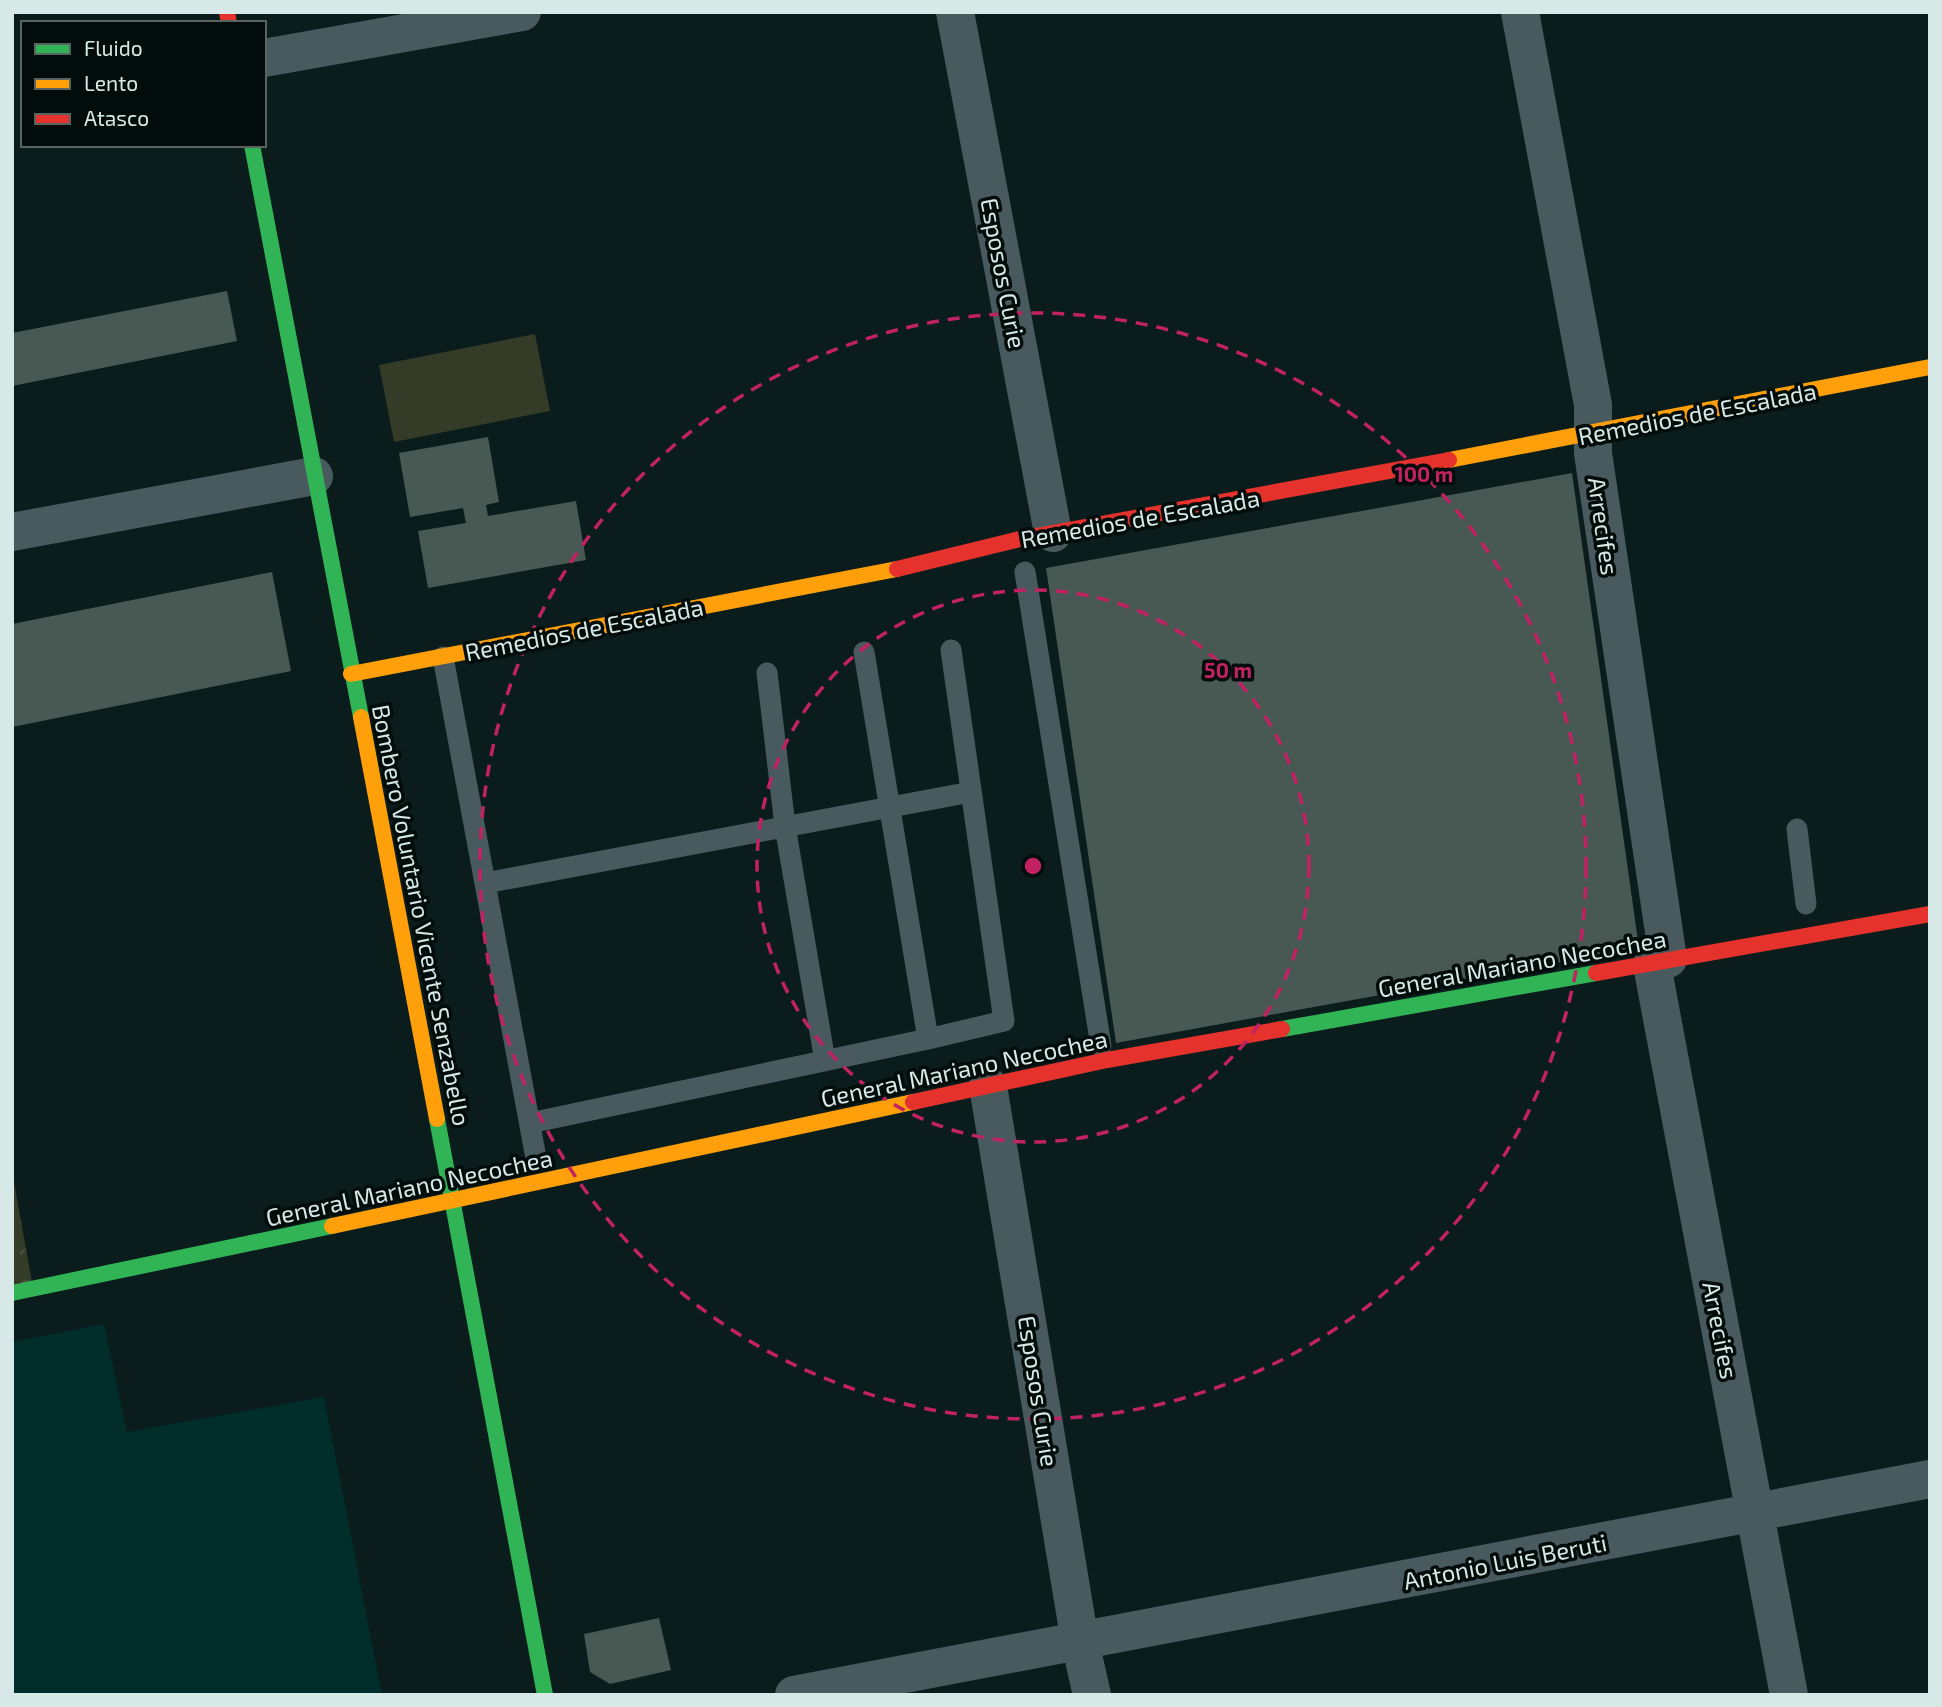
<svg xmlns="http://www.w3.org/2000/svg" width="1942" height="1707" font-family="'Exo 2',sans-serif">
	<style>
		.built { fill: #012e2b }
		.park { fill: url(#park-crowns) }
		.pitch { fill: #343b26 }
		.building { fill: #485852 }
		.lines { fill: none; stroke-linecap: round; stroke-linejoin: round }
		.lane { stroke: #495a5e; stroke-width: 21 }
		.street { stroke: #495a5e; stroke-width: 38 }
		.fast { stroke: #30b455; stroke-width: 16 }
		.slow { stroke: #ff9f0a; stroke-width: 16 }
		.jam { stroke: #e5322d; stroke-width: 16 }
		.ring { fill: none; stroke: #c32262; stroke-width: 3.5; stroke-dasharray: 12 9 }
		.labels { text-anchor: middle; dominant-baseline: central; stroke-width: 7; stroke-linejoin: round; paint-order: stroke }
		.street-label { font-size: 24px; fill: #d6e9e6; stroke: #020c0a }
		.centre { fill: #c32262; stroke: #020c0a; stroke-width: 3.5 }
		.ring-label { font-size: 21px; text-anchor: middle; font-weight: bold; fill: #c32262; stroke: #020c0a; stroke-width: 7; stroke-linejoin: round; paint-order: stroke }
	</style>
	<defs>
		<pattern id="park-crowns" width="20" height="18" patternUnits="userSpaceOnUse" patternTransform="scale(1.75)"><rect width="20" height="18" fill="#343b26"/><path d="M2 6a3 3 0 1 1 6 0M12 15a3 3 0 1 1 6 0" fill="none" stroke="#515746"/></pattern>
	</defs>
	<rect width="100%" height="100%" fill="#0a1d1c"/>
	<path class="built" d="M 104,1324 L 127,1432 L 324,1397 L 382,1695 L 12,1695 L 12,1342 Z"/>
	<path class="park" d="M 12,1171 L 32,1282 L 12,1285 Z"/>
	<path class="pitch" d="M 535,334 L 550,411 L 394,442 L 379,365 Z"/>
	<path class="building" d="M 227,291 L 237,341 L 12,386 L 12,333 Z
		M 488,437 L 499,502 L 486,505 L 488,516 L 576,501 L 586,560 L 428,588 L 418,531 L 466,523 L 463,508 L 410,517 L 399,453 Z
		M 1572,473 L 1639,948 L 1116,1043 L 1046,568 Z
		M 272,572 L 291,671 L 12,727 L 12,624 Z
		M 659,1618 L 671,1670 L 610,1684 L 590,1672 L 584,1634 Z"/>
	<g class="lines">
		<path class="lane" d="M 1025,572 L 1101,1046
			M 864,652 L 928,1039
			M 443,657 L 536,1158
			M 767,673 L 785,826 L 825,1061
			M 1797,829 L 1806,904
			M 485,883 L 971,792
			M 530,1123 L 928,1039 L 1004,1021 L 951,650"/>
		<path class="street" d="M 955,12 L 1053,533
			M 1520,12 L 1593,405 L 1593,453 L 1668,959
			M 264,58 L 522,12
			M 12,532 L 314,476
			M 1652,965 L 1789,1695
			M 988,1086 L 1080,1642 L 1092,1695
			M 794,1695 L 1930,1479"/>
		<path class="fast" d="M 252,145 L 361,717
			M 1282,1029 L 1596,973
			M 437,1119 L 545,1695
			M 12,1293 L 332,1226"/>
		<path class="slow" d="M 1449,460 L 1930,367
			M 351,674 L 897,569
			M 361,717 L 437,1119
			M 332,1226 L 913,1102"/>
		<path class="jam" d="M 227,12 L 229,23
			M 897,569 L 1020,539 L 1449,460
			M 1596,973 L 1930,914
			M 913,1102 L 1107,1060 L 1282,1029"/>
	</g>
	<g class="ring">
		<circle cx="1033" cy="866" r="276"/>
		<circle cx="1033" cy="866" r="553"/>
	</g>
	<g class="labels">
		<g class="street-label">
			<text transform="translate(1004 273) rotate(79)">Esposos Curie</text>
			<text transform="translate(1697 413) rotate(-11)">Remedios de Escalada</text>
			<text transform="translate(1140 518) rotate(-10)">Remedios de Escalada</text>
			<text transform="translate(1604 526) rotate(82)">Arrecifes</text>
			<text transform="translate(584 629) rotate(-11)">Remedios de Escalada</text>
			<text transform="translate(422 915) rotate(79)">Bombero Voluntario Vicente Senzabello</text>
			<text transform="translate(1522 963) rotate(-10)">General Mariano Necochea</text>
			<text transform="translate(964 1068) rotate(-12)">General Mariano Necochea</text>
			<text transform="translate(409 1187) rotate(-12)">General Mariano Necochea</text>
			<text transform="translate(1721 1330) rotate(79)">Arrecifes</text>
			<text transform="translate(1039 1391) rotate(81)">Esposos Curie</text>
			<text transform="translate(1505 1561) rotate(-11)">Antonio Luis Beruti</text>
		</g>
	</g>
	<circle cx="1033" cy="866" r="10" class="centre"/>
	<g class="ring-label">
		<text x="1424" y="482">100 m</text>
		<text x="1228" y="678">50 m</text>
	</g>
	<rect width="1942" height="1707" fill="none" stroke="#d6e9e6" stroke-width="28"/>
	<rect x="21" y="21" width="245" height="126" fill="#020c0a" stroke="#576462" stroke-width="2"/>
	<rect x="35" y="44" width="35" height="10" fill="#30b455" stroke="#576462" stroke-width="2"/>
	<text x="84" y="56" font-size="21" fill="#d6e9e6">Fluido</text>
	<rect x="35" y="79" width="35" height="10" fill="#ff9f0a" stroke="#576462" stroke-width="2"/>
	<text x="84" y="91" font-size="21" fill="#d6e9e6">Lento</text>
	<rect x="35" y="114" width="35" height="10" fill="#e5322d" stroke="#576462" stroke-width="2"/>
	<text x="84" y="126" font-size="21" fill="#d6e9e6">Atasco</text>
</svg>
